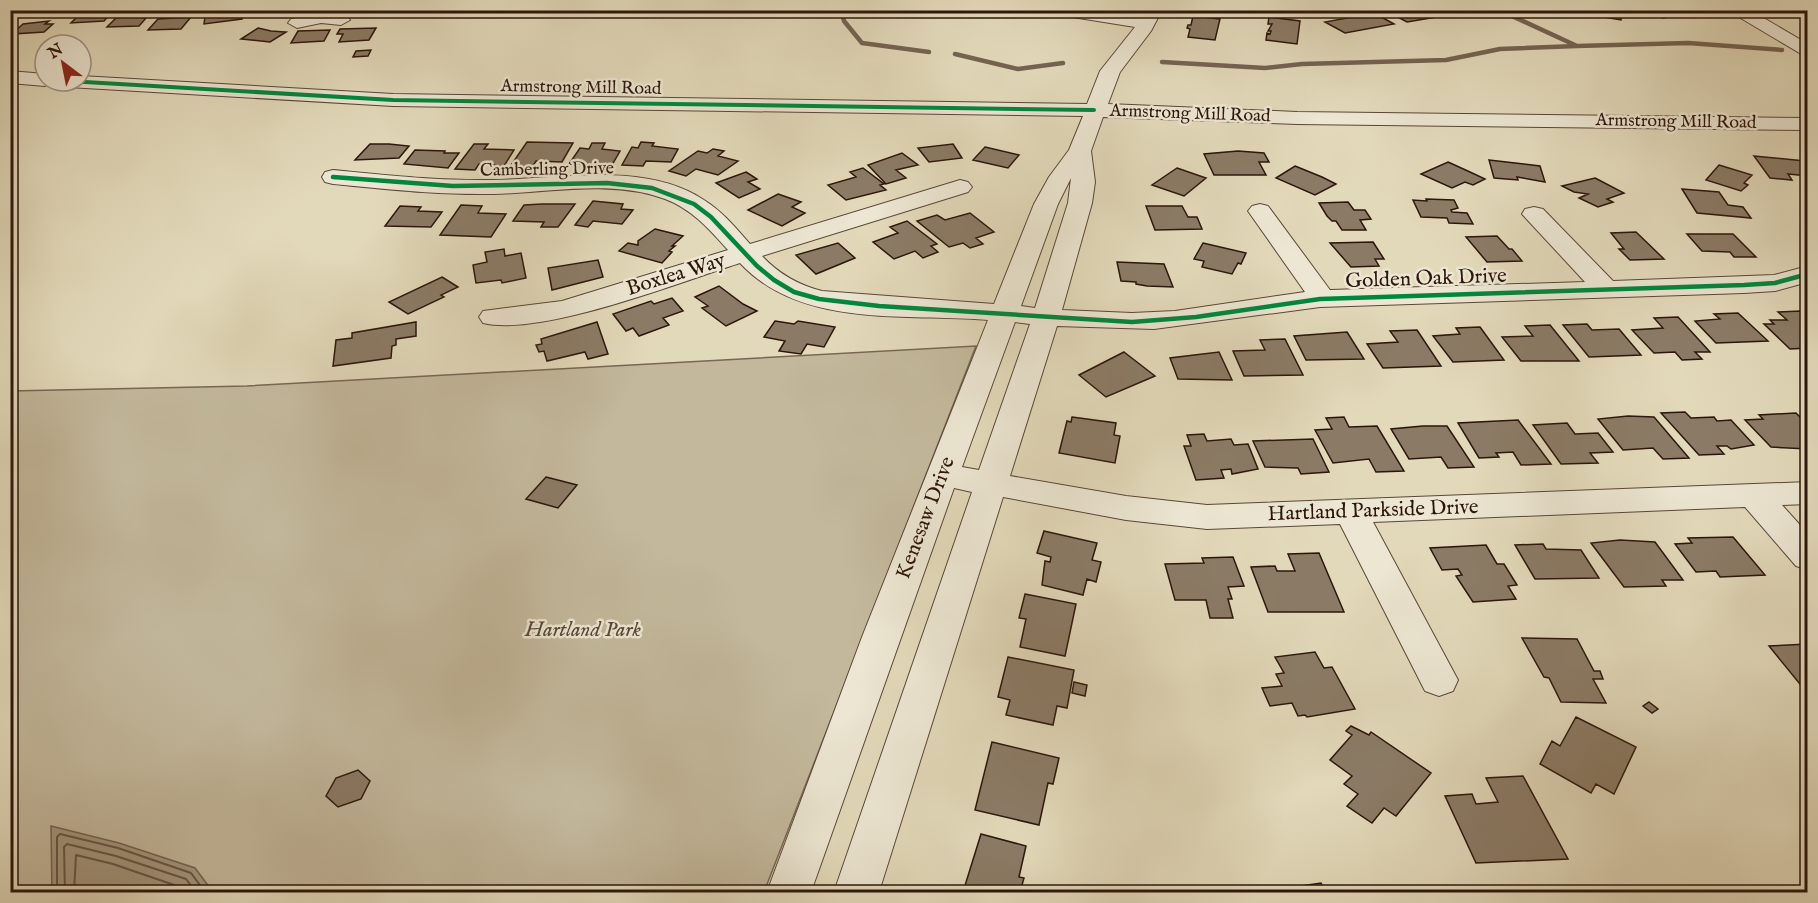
<svg xmlns="http://www.w3.org/2000/svg" width="1818" height="903" font-family="'IM FELL English',serif">
	<style>
		.green { fill: #c3b89c; stroke: #786754; stroke-width: 1.5 }
		.water { fill: #a4977f; stroke: #746351; stroke-width: 1.5 }
		.lines { fill: none; stroke-linecap: round; stroke-linejoin: round }
		.shore { stroke: #685646; stroke-width: 2 }
		.stream { stroke: #746351; stroke-width: 4.5 }
		.building { fill: #8b7b66; stroke: #2c160c; stroke-width: 1.5 }
		.minor-casing { stroke: #5a4738; stroke-width: 2 }
		.minor { fill: #ece6d2; fill-rule: evenodd }
		.cycleway-far1-casing { stroke: #ece6d2; stroke-width: 6 }
		.cycleway-casing { stroke: #ece6d2; stroke-width: 8 }
		.cycleway-far1 { stroke: #00873e; stroke-width: 4 }
		.cycleway { stroke: #00873e; stroke-width: 4.5 }
		.labels { text-anchor: middle; dominant-baseline: central; stroke-width: 5; stroke-linejoin: round; paint-order: stroke }
		.far-street-label { font-size: 18px; fill: #2c160c; stroke: #ece6d2 }
		.street-label { font-size: 21px; fill: #2c160c; stroke: #ece6d2 }
		.park-label { font-size: 21px; font-style: italic; fill: #594737; stroke: #ece6d2 }
	</style>
	<rect width="100%" height="100%" fill="#e2d9ba"/>
	<filter id="stains"><feTurbulence type="fractalNoise" baseFrequency=".00333" numOctaves="4"/><feColorMatrix values="0 0 0 0 .2 0 0 0 0 .09 0 0 0 0 .02 0 0 0 .5 -.17"/></filter>
	<radialGradient id="worn" r=".72"><stop offset=".6" stop-color="#630" stop-opacity="0"/><stop offset="1" stop-color="#630" stop-opacity=".3"/></radialGradient>
	<path class="green" d="M 976,346 L 764,892 L 11,892 L 10,391 L 247,386 Z"/>
	<path class="water" d="M 51,826 L 119,843 L 195,868 L 213,892 L 52,892 Z"/>
	<g class="lines">
		<path class="shore" d="M 57,892 L 57,837 L 60,834 L 118,848 L 191,873 L 205,892
			M 65,892 L 64,847 L 67,844 L 116,856 L 186,879 L 196,892
			M 74,892 L 76,855 L 113,864 L 180,887 L 185,892"/>
		<path class="stream" d="M 841,10 L 844,21 L 862,43 L 929,52
			M 1499,10 L 1577,46 L 1688,43 L 1782,50
			M 955,54 L 1018,69 L 1063,63
			M 1162,62 L 1265,68 L 1302,64 L 1446,60 L 1500,49 L 1577,46"/>
	</g>
	<path class="building" d="M 243,10 L 242,19 L 204,24 L 205,17 L 219,15 L 220,12 Z
		M 266,10 L 296,10 L 290,15 L 261,17 Z
		M 1432,10 L 1442,16 L 1407,22 L 1390,13 Z
		M 1592,10 L 1622,12 L 1621,20 L 1591,15 Z
		M 1646,10 L 1677,10 L 1686,14 L 1663,18 Z
		M 113,11 L 104,21 L 71,23 L 79,15 L 89,12 Z
		M 1374,13 L 1394,24 L 1345,33 L 1325,22 Z
		M 130,16 L 146,18 L 139,26 L 107,27 L 116,18 Z
		M 1193,16 L 1220,19 L 1215,40 L 1188,37 L 1190,29 L 1187,28 L 1188,25 L 1191,25 Z
		M 191,17 L 181,29 L 148,30 L 158,19 Z
		M 1269,17 L 1300,21 L 1297,44 L 1266,40 L 1267,33 L 1270,34 L 1271,31 L 1268,31 L 1272,24 L 1268,24 Z
		M 49,21 L 45,24 L 53,24 L 44,32 L 12,34 L 23,24 Z
		M 258,28 L 271,31 L 286,32 L 270,42 L 241,39 Z
		M 376,28 L 369,40 L 339,42 L 343,34 L 337,34 L 340,29 Z
		M 330,30 L 324,41 L 291,43 L 298,31 Z
		M 371,50 L 368,56 L 353,57 L 356,51 Z
		M 527,142 L 573,143 L 562,162 L 536,161 L 531,169 L 509,168 Z
		M 641,142 L 654,143 L 652,146 L 678,149 L 671,162 L 646,161 L 643,166 L 622,165 L 632,147 L 638,148 Z
		M 592,143 L 605,143 L 602,149 L 620,151 L 612,165 L 569,164 L 580,148 L 589,149 Z
		M 370,144 L 389,144 L 409,146 L 399,158 L 355,160 Z
		M 474,144 L 488,144 L 484,149 L 514,150 L 504,166 L 479,164 L 475,170 L 455,169 Z
		M 953,144 L 962,158 L 929,162 L 918,148 Z
		M 985,147 L 1019,155 L 1008,168 L 973,160 Z
		M 713,149 L 724,151 L 718,156 L 738,161 L 718,175 L 696,169 L 686,176 L 669,171 L 698,151 L 707,153 Z
		M 415,150 L 445,151 L 444,153 L 459,153 L 448,168 L 404,164 Z
		M 1238,151 L 1264,153 L 1269,162 L 1259,162 L 1266,175 L 1214,175 L 1204,154 Z
		M 902,153 L 918,165 L 896,170 L 906,178 L 886,184 L 868,165 Z
		M 1754,156 L 1805,161 L 1808,176 L 1788,174 L 1792,180 L 1770,178 Z
		M 1489,160 L 1540,166 L 1545,182 L 1517,177 L 1518,180 L 1494,178 Z
		M 1448,162 L 1470,172 L 1485,179 L 1473,185 L 1465,182 L 1452,188 L 1421,174 Z
		M 1719,165 L 1752,175 L 1744,183 L 1748,185 L 1741,191 L 1706,180 Z
		M 1295,166 L 1322,177 L 1336,184 L 1315,195 L 1276,178 Z
		M 863,168 L 884,184 L 880,185 L 886,190 L 846,200 L 828,185 L 856,177 L 850,172 Z
		M 1177,168 L 1206,178 L 1184,196 L 1152,185 Z
		M 746,172 L 757,179 L 748,182 L 760,189 L 739,198 L 716,183 Z
		M 1595,178 L 1624,193 L 1607,199 L 1613,202 L 1598,207 L 1579,198 L 1588,194 L 1574,192 L 1562,186 Z
		M 1682,189 L 1719,192 L 1728,205 L 1743,207 L 1751,218 L 1697,213 Z
		M 778,194 L 801,202 L 792,207 L 805,213 L 782,226 L 748,210 Z
		M 1426,199 L 1454,200 L 1458,208 L 1451,210 L 1452,212 L 1467,213 L 1473,224 L 1449,223 L 1447,218 L 1421,217 L 1413,200 L 1427,201 Z
		M 593,201 L 623,204 L 621,209 L 633,210 L 622,224 L 593,221 L 588,227 L 575,225 Z
		M 1348,202 L 1354,210 L 1365,210 L 1371,219 L 1360,220 L 1366,230 L 1342,230 L 1336,221 L 1332,221 L 1327,216 L 1319,203 Z
		M 542,204 L 575,204 L 558,227 L 541,227 L 544,222 L 513,221 L 524,205 Z
		M 461,205 L 482,206 L 478,213 L 506,214 L 491,237 L 440,235 Z
		M 400,206 L 421,207 L 418,211 L 442,212 L 431,227 L 385,226 Z
		M 1146,206 L 1182,206 L 1188,217 L 1197,217 L 1202,229 L 1155,230 Z
		M 970,213 L 994,232 L 976,238 L 983,244 L 970,248 L 963,243 L 949,247 L 917,221 L 937,215 L 945,220 Z
		M 907,221 L 937,244 L 931,246 L 938,252 L 923,258 L 915,251 L 894,259 L 873,242 L 898,233 L 890,227 Z
		M 655,229 L 683,236 L 672,246 L 675,246 L 669,251 L 672,252 L 662,263 L 619,251 L 628,243 L 638,245 L 638,241 Z
		M 1636,232 L 1664,259 L 1630,260 L 1619,249 L 1624,249 L 1611,233 Z
		M 1687,234 L 1733,234 L 1756,257 L 1734,257 L 1730,252 L 1702,251 Z
		M 1497,236 L 1509,249 L 1512,249 L 1522,261 L 1487,262 L 1466,237 Z
		M 1373,242 L 1384,259 L 1375,259 L 1379,266 L 1351,267 L 1330,243 Z
		M 838,243 L 855,258 L 816,274 L 796,255 Z
		M 1203,243 L 1246,253 L 1241,264 L 1238,263 L 1232,274 L 1202,267 L 1204,261 L 1194,259 Z
		M 504,249 L 505,256 L 521,253 L 526,278 L 502,283 L 501,280 L 476,283 L 473,265 L 487,262 L 485,252 Z
		M 598,260 L 603,277 L 552,290 L 548,268 Z
		M 1117,262 L 1164,264 L 1173,287 L 1147,286 L 1136,284 L 1136,282 L 1121,281 Z
		M 442,277 L 458,287 L 441,295 L 444,297 L 408,314 L 389,302 Z
		M 719,286 L 743,304 L 757,311 L 726,326 L 702,308 L 708,306 L 695,297 Z
		M 672,298 L 683,311 L 663,318 L 669,325 L 639,336 L 633,328 L 626,331 L 613,314 L 651,301 L 654,304 Z
		M 1801,311 L 1808,317 L 1808,348 L 1790,349 L 1764,324 L 1774,324 L 1770,320 L 1787,320 L 1778,312 Z
		M 1738,313 L 1768,341 L 1716,343 L 1695,321 L 1720,319 L 1714,314 Z
		M 1678,317 L 1710,352 L 1695,352 L 1702,359 L 1682,360 L 1675,352 L 1654,353 L 1632,330 L 1663,328 L 1654,318 Z
		M 775,321 L 794,324 L 798,321 L 835,327 L 824,347 L 807,344 L 801,354 L 779,351 L 785,341 L 764,337 Z
		M 416,322 L 416,336 L 396,339 L 396,345 L 392,346 L 391,358 L 333,366 L 336,340 L 352,338 L 352,333 Z
		M 597,322 L 608,354 L 588,359 L 585,352 L 547,361 L 544,351 L 539,352 L 536,345 L 542,344 L 541,339 Z
		M 1587,324 L 1592,330 L 1619,329 L 1641,355 L 1589,357 L 1563,325 Z
		M 1550,325 L 1579,361 L 1521,361 L 1502,337 L 1533,336 L 1525,326 Z
		M 1480,327 L 1504,360 L 1453,362 L 1433,336 L 1460,334 L 1456,328 Z
		M 1417,330 L 1441,366 L 1383,368 L 1367,344 L 1398,342 L 1390,331 Z
		M 1347,332 L 1364,359 L 1306,360 L 1294,336 Z
		M 1285,339 L 1303,375 L 1244,376 L 1233,351 L 1265,350 L 1260,340 Z
		M 1124,352 L 1155,376 L 1106,397 L 1079,375 Z
		M 1219,352 L 1232,380 L 1178,379 L 1170,358 Z
		M 1685,412 L 1691,418 L 1714,417 L 1717,421 L 1731,420 L 1754,445 L 1731,449 L 1727,446 L 1717,446 L 1724,454 L 1699,455 L 1661,413 Z
		M 1796,413 L 1808,425 L 1808,449 L 1771,447 L 1745,420 L 1763,419 L 1759,415 Z
		M 1628,416 L 1654,417 L 1689,458 L 1663,459 L 1653,448 L 1623,450 L 1598,419 Z
		M 1072,417 L 1116,423 L 1114,435 L 1120,436 L 1115,463 L 1059,453 L 1067,421 L 1071,422 Z
		M 1344,417 L 1349,427 L 1377,426 L 1404,471 L 1376,472 L 1369,459 L 1333,463 L 1315,430 L 1332,429 L 1326,418 Z
		M 1518,420 L 1551,464 L 1521,465 L 1513,452 L 1496,453 L 1499,457 L 1479,458 L 1458,423 Z
		M 1567,423 L 1575,434 L 1598,433 L 1613,452 L 1590,453 L 1598,463 L 1561,464 L 1533,425 Z
		M 1423,426 L 1447,426 L 1474,467 L 1448,468 L 1441,457 L 1409,459 L 1391,429 Z
		M 1204,434 L 1207,441 L 1231,439 L 1234,445 L 1248,444 L 1258,469 L 1232,474 L 1231,469 L 1221,470 L 1224,478 L 1196,480 L 1184,446 L 1191,446 L 1187,435 Z
		M 1313,439 L 1329,472 L 1301,474 L 1298,468 L 1265,467 L 1253,441 Z
		M 546,477 L 577,485 L 558,508 L 526,499 Z
		M 1044,531 L 1097,543 L 1092,560 L 1101,562 L 1096,582 L 1087,579 L 1083,595 L 1042,585 L 1045,561 L 1050,562 L 1051,557 L 1037,553 Z
		M 1733,537 L 1765,575 L 1720,577 L 1716,571 L 1696,572 L 1675,544 L 1692,543 L 1688,538 Z
		M 1620,540 L 1655,542 L 1683,580 L 1662,580 L 1666,586 L 1624,587 L 1591,543 Z
		M 1543,544 L 1546,549 L 1581,550 L 1599,578 L 1535,579 L 1515,545 Z
		M 1486,545 L 1497,564 L 1504,564 L 1517,585 L 1508,586 L 1516,599 L 1473,602 L 1456,576 L 1462,575 L 1458,569 L 1442,570 L 1430,548 Z
		M 1319,553 L 1344,612 L 1268,612 L 1251,567 L 1275,566 L 1277,571 L 1295,571 L 1288,554 Z
		M 1233,557 L 1244,586 L 1228,587 L 1232,599 L 1228,599 L 1233,618 L 1210,618 L 1206,600 L 1175,600 L 1165,564 L 1204,563 L 1202,558 Z
		M 1025,594 L 1076,604 L 1065,656 L 1020,647 L 1026,619 L 1019,618 Z
		M 1522,638 L 1577,639 L 1594,671 L 1600,671 L 1603,679 L 1593,679 L 1606,703 L 1561,702 L 1549,678 L 1544,677 Z
		M 1808,644 L 1808,694 L 1769,646 Z
		M 1315,652 L 1324,668 L 1332,667 L 1355,709 L 1307,717 L 1305,715 L 1298,716 L 1292,703 L 1270,706 L 1262,688 L 1282,686 L 1276,674 L 1284,673 L 1275,657 Z
		M 1008,657 L 1074,670 L 1067,708 L 1057,706 L 1053,725 L 1006,715 L 1010,700 L 998,697 Z
		M 1074,682 L 1087,685 L 1085,696 L 1072,693 Z
		M 1649,702 L 1658,709 L 1652,713 L 1643,706 Z
		M 1576,717 L 1636,747 L 1614,794 L 1596,784 L 1591,793 L 1540,764 L 1552,741 L 1560,746 Z
		M 1351,726 L 1369,735 L 1371,732 L 1431,773 L 1396,816 L 1384,808 L 1372,823 L 1347,806 L 1358,794 L 1344,784 L 1352,776 L 1330,760 L 1352,735 L 1346,731 Z
		M 992,742 L 1059,758 L 1053,784 L 1048,783 L 1039,825 L 975,810 Z
		M 358,770 L 370,781 L 361,799 L 338,807 L 326,796 L 336,778 Z
		M 1523,776 L 1568,859 L 1476,863 L 1445,796 L 1472,794 L 1476,804 L 1498,802 L 1486,778 Z
		M 981,834 L 1026,846 L 1019,877 L 1024,878 L 1020,892 L 963,892 Z
		M 1321,883 L 1326,892 L 1280,892 L 1279,889 Z"/>
	<g class="lines">
		<g class="minor-casing">
			<path id="minor" d="M 44,10 L 34,16 L 25,11 L 25,10 Z
				M 175,10 L 163,16 L 154,11 L 154,10 Z
				M 1051,10 L 1099,10 L 1141,17 L 1144,10 L 1162,10 L 1151,31 L 1120,72 L 1108,104 L 1297,112 L 1808,118 L 1808,130 L 1297,124 L 1103,117 L 1091,151 L 1095,182 L 1092,203 L 1062,310 L 1132,313 L 1175,311 L 1305,292 L 1248,211 L 1252,206 L 1260,204 L 1268,206 L 1330,290 L 1585,282 L 1522,214 L 1525,209 L 1534,207 L 1543,209 L 1613,281 L 1774,275 L 1808,266 L 1808,282 L 1775,291 L 1744,293 L 1320,307 L 1154,329 L 1057,326 L 1010,476 L 1126,496 L 1207,505 L 1808,482 L 1808,504 L 1782,505 L 1808,534 L 1808,570 L 1796,566 L 1745,507 L 1373,522 L 1458,680 L 1453,691 L 1439,696 L 1425,691 L 1340,524 L 1207,529 L 1126,520 L 1003,497 L 879,892 L 834,892 L 972,492 L 954,488 L 811,892 L 767,892 L 862,637 L 988,320 C 907,313 801,329 740,263 C 680,282 541,337 483,323 L 479,317 L 483,311 L 562,301 L 728,250 C 710,230 692,209 665,199 C 612,179 548,193 493,194 C 439,195 386,189 333,184 L 325,182 L 322,177 L 325,172 L 333,170 C 386,175 439,181 493,180 C 558,179 646,161 704,200 C 722,211 736,228 750,244 L 960,180 L 968,182 L 972,187 L 968,192 L 762,256 C 779,274 798,285 822,291 L 994,304 L 1034,204 L 1049,177 L 1069,150 L 1083,116 L 393,106 L 68,87 L 61,85 L 58,81 L 81,81 L 81,76 L 393,94 L 1087,104 L 1100,71 L 1135,27 L 1060,15 ZM 1071,178 L 1068,203 L 1035,308 L 1021,306 L 1058,204 ZM 1015,322 L 1030,324 L 979,470 L 962,467 Z
				M 1727,10 L 1750,10 L 1808,44 L 1808,58 Z
				M 321,13 L 347,16 L 350,20 L 341,25 L 321,23 L 297,28 L 288,23 L 291,19 Z
				M 10,71 L 45,74 L 45,81 L 54,81 L 45,86 L 10,83 Z"/>
		</g>
		<use href="#minor" class="minor"/>
		<g class="cycleway-far1-casing">
			<path id="cycleway-far1" d="M 68,81 L 393,100 L 1094,110"/>
		</g>
		<g class="cycleway-casing">
			<path id="cycleway" d="M 333,177 L 453,186 L 607,183 L 652,188 L 694,204 L 711,217 L 757,266 L 774,280 L 794,292 L 819,299 L 879,306 L 1132,322 L 1196,317 L 1320,299 L 1744,285 L 1775,283 L 1808,274"/>
		</g>
		<use href="#cycleway-far1" class="cycleway-far1"/>
		<use href="#cycleway" class="cycleway"/>
	</g>
	<g class="labels">
		<g class="far-street-label">
			<text transform="translate(581 88) rotate(1)">Armstrong Mill Road</text>
			<text transform="translate(1190 114) rotate(2)">Armstrong Mill Road</text>
			<text transform="translate(1676 122) rotate(1)">Armstrong Mill Road</text>
			<text transform="translate(547 170) rotate(-1)">Camberling Drive</text>
		</g>
		<g class="street-label">
			<text transform="translate(676 275) rotate(-17)">Boxlea Way</text>
			<text transform="translate(1426 279) rotate(-2)">Golden Oak Drive</text>
			<text transform="translate(1373 511) rotate(-2)">Hartland Parkside Drive</text>
			<text transform="translate(926 518) rotate(-69)">Kenesaw Drive</text>
		</g>
		<g class="park-label">
			<text x="583" y="630">Hartland Park</text>
		</g>
	</g>
	<rect width="1818" height="903" fill="none" stroke="#e2d9ba" stroke-width="36"/>
	<rect x="12" y="12" width="1794" height="879" fill="none" stroke="#2c160c" stroke-width="3"/>
	<rect x="18" y="18" width="1782" height="867" fill="none" stroke="#2c160c" stroke-width="1.5"/>
	<g transform="translate(63 63) rotate(328)"><circle r="28" fill="#ece6d2" stroke="#9f9383" stroke-width="1.5"/>
	<path d="M0-4.5L10 22L0 15L-10 22Z" fill="#8f2418"/>
	<text y="-9" font-size="16" font-weight="bold" text-anchor="middle" fill="#2c160c">N</text>
	</g>
	<rect width="100%" height="100%" filter="url(#stains)"/>
	<rect width="100%" height="100%" fill="url(#worn)"/>
</svg>
